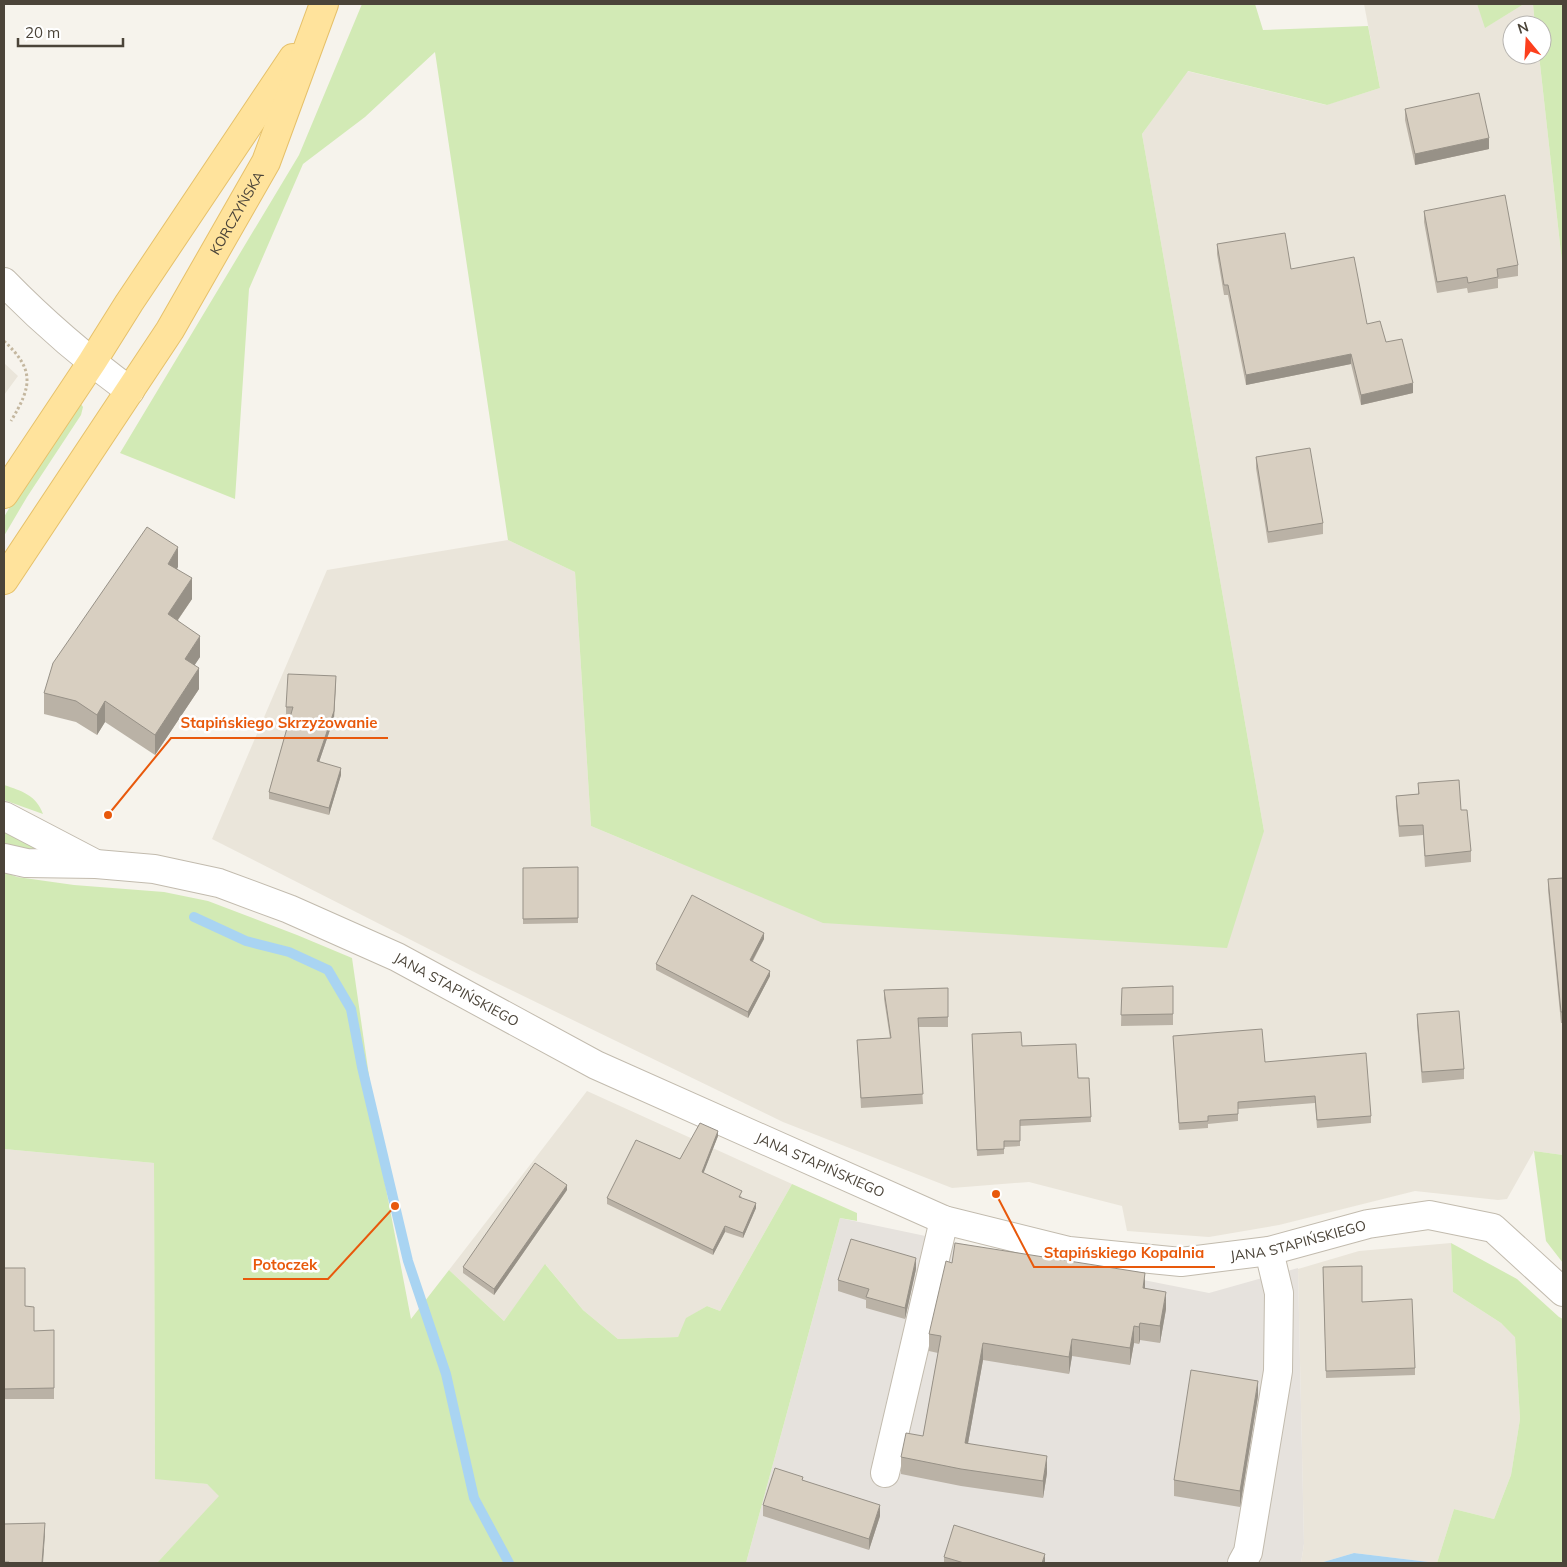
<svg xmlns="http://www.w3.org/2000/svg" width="1567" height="1567" font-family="Mulish,sans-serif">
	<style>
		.residential { fill: #eae5da }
		.industrial { fill: #e6e2dd }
		.green { fill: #d2eab5 }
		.water { fill: #a9d4f2 }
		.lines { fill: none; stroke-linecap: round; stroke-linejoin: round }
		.stream { stroke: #a9d4f2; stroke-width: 10 }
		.minor-casing { stroke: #c2bbae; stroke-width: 30 }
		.major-casing { stroke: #e6c16a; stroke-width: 30 }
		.path { stroke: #c4b79f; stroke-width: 3; stroke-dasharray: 2.5 2.5; stroke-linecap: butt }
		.minor { stroke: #fff; stroke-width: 28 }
		.major { stroke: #ffe39c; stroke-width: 28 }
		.wall { fill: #bab2a6 }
		.shaded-wall { fill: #979187 }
		.building { fill: #d8cfc1; stroke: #979187 }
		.labels { text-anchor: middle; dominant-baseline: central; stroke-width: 5; stroke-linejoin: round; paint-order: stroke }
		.street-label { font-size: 14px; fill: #4b4439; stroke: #fff }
		.leader { fill: none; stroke: #e8590c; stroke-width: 2 }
		.callout-dot { fill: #e8590c; stroke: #fff; stroke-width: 2 }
		.callout-label { font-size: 15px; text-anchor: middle; font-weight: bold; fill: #e8590c; stroke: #fff; stroke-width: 5; stroke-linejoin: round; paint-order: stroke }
	</style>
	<rect width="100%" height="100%" fill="#f6f3ec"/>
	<path class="residential" d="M 1364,4 L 1477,4 L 1486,27 L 1524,4 L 1533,4 L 1535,25 L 1512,25 L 1512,55 L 1539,55 L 1563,271 L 1563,1155 L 1534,1151 L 1507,1199 L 1498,1200 L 1415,1191 L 1279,1225 L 1209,1237 L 1127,1231 L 1122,1206 L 1029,1182 L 952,1188 L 783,1122 L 480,975 L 212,839 L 327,570 L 508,540 L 575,572 L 591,826 L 677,862 L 1264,831 L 1142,134 L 1187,71 L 1326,105 L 1380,88 Z
		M 4,363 L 18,376 L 4,395 Z
		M 587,1091 L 792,1184 L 720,1311 L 707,1306 L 687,1318 L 678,1337 L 618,1339 L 583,1310 L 546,1265 L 504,1321 L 449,1270 Z
		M 4,1149 L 154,1163 L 155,1478 L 207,1484 L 220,1496 L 157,1563 L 4,1563 Z
		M 1451,1243 L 1453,1292 L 1501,1323 L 1515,1336 L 1520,1419 L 1511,1475 L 1494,1519 L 1454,1509 L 1437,1563 L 1354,1553 L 1320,1563 L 1301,1563 L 1304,1544 L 1298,1269 L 1359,1251 Z"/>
	<path class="industrial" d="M 840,1218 L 992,1250 L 1209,1293 L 1298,1268 L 1304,1544 L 1301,1563 L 746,1563 Z"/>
	<path class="green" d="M 362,4 L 1255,4 L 1263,30 L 1368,26 L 1380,88 L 1327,105 L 1188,71 L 1142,134 L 1264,831 L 1227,948 L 823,923 L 591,826 L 575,572 L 508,540 L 435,52 L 365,117 L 303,164 L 249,289 L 235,499 L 120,453 L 299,155 Z
		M 1477,4 L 1524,4 L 1485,28 Z
		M 1533,4 L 1563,4 L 1563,271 L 1539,55 L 1542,55 L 1542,25 L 1535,25 Z
		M 81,404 L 83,407 L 81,415 L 27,497 L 4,536 L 4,517 L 11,505 L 77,406 Z
		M 4,785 C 22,791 36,795 43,814 L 4,800 Z
		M 4,832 L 33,846 L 36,848 L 34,854 L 4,847 Z
		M 4,872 L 17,877 L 74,885 L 164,892 L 208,901 L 297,935 L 352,958 L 383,1173 L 411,1319 L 449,1270 L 504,1321 L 545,1264 L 583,1310 L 618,1339 L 678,1337 L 686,1318 L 707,1306 L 720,1311 L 792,1184 L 857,1213 L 857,1221 L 840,1218 L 746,1563 L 157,1563 L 219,1496 L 207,1484 L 155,1479 L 154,1163 L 4,1149 Z
		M 1534,1151 L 1563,1155 L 1563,1263 L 1546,1241 Z
		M 1451,1243 L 1517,1279 L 1559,1317 L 1563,1319 L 1563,1563 L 1437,1563 L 1454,1509 L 1494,1519 L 1511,1475 L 1520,1419 L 1515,1337 L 1501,1323 L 1453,1292 Z"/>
	<path class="water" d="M 1354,1553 L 1437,1563 L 1440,1563 L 1320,1563 Z"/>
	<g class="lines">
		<path class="stream" d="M 194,917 L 246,941 L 289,952 L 328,970 L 351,1009 L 362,1067 L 408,1261 L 446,1374 L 474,1498 L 509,1563"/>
		<g class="minor-casing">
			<g id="minor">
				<path d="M 4,282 C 43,322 85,358 130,391"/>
				<path d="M 4,816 L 92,862"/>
				<path id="s1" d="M 4,858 L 26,863 L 96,864 L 154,869 L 219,883 L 289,909 L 397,957 L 596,1065 L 944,1220 L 1069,1251 L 1181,1262 L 1269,1251 L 1368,1224 L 1429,1215 L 1493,1228 L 1563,1292"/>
				<path d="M 885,1473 L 944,1220"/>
				<path d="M 1242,1563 L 1248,1552 L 1278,1371 L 1279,1293 L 1269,1251"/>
			</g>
		</g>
		<g class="major-casing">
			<g id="major">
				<path d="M 4,494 L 92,362 L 129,303 L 293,58"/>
				<path id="s2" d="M 4,580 L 170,330 L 266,162 L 324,4"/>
			</g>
		</g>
		<path class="path" d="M 4,341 C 35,370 32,386 11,421"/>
		<use href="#minor" class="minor"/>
		<use href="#major" class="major"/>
	</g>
	<path class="wall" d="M 1405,109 L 1489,149 L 1415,165 L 1405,120 Z
		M 1424,211 L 1518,265 L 1518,276 L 1498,279 L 1498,288 L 1468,293 L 1467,288 L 1437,293 L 1424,222 Z
		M 1217,244 L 1291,269 L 1367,324 L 1386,342 L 1413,393 L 1361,405 L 1351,364 L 1246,385 L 1228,295 L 1224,295 L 1217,254 Z
		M 1256,457 L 1323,523 L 1323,534 L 1268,543 L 1256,468 Z
		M 178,567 L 177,569 L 192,599 L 178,620 L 200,657 L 194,665 L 199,689 L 155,755 L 105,722 L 97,735 L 76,722 L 44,714 L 44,693 Z
		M 336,684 L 334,718 L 319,762 L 341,775 L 329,815 L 269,799 L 269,792 L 291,714 L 286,714 L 286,707 Z
		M 1418,783 L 1461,810 L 1471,851 L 1471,862 L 1425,867 L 1423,835 L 1399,837 L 1396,806 L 1396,796 L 1418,794 Z
		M 578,867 L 578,923 L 523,924 L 523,868 Z
		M 1563,878 L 1563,1023 L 1561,1023 L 1548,890 L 1548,879 Z
		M 764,939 L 753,961 L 770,976 L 748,1018 L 656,970 L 656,964 Z
		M 1173,986 L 1173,1025 L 1121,1026 L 1122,988 Z
		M 948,988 L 948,1027 L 918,1027 L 923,1104 L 861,1108 L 857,1040 L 890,1038 L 884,999 L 884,990 Z
		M 1417,1014 L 1464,1069 L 1464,1079 L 1422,1083 L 1417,1025 Z
		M 972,1034 L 1022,1046 L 1078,1078 L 1089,1078 L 1091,1122 L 1020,1126 L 1020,1146 L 1004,1147 L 1004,1154 L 977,1156 Z
		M 1173,1036 L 1265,1062 L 1371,1116 L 1371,1123 L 1317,1128 L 1315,1103 L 1238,1109 L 1238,1121 L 1208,1124 L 1208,1128 L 1179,1130 Z
		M 718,1136 L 703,1173 L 742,1197 L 741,1198 L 756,1208 L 743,1238 L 725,1232 L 713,1255 L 607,1204 L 607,1198 L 680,1159 Z
		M 567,1190 L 494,1295 L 463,1273 L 463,1267 Z
		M 952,1263 L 1145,1289 L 1166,1309 L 1160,1343 L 1140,1340 L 1139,1344 L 1134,1343 L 1130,1365 L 1072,1356 L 1069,1374 L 983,1360 L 968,1443 L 1047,1473 L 1043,1498 L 961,1486 L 901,1474 L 901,1457 L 923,1436 L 938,1353 L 929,1351 L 929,1334 Z
		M 1323,1267 L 1362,1302 L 1415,1368 L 1415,1375 L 1326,1378 Z
		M 4,1268 L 25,1306 L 34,1331 L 54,1330 L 54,1399 L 4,1399 Z
		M 916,1269 L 905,1319 L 866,1308 L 866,1300 L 838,1291 L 838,1280 Z
		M 1258,1396 L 1240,1507 L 1174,1496 L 1174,1480 Z
		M 803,1480 L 880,1516 L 869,1550 L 763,1516 L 763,1505 Z
		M 944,1557 L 1045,1563 L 944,1563 Z"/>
	<path class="shaded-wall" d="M 1489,138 L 1489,149 L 1415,165 L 1415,154 Z
		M 1351,354 L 1351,364 L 1246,385 L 1246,375 Z
		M 1413,383 L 1413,393 L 1361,405 L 1361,395 Z
		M 178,547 L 178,567 L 168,584 L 168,564 Z
		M 192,578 L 192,599 L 168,634 L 168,614 Z
		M 200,636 L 200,657 L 185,680 L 185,659 Z
		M 199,668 L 199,689 L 155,755 L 155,735 Z
		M 336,676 L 334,718 L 317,768 L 317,761 Z
		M 105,701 L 105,722 L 97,735 L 97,715 Z
		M 341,768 L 341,775 L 329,815 L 329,808 Z
		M 764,933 L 764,939 L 750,965 L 750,960 Z
		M 770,971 L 770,976 L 748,1018 L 748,1012 Z
		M 718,1131 L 718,1136 L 702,1177 L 702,1172 Z
		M 567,1185 L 567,1190 L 494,1295 L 494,1289 Z
		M 756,1203 L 756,1208 L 743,1238 L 743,1233 Z
		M 725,1226 L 725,1232 L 713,1255 L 713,1250 Z
		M 916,1258 L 916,1269 L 905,1319 L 905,1308 Z
		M 1145,1273 L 1145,1290 L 1143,1288 Z
		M 1166,1292 L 1166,1309 L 1160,1343 L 1160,1326 Z
		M 1140,1323 L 1140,1340 L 1139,1344 L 1139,1327 Z
		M 1134,1326 L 1134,1343 L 1130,1365 L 1130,1348 Z
		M 1072,1339 L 1072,1356 L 1069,1374 L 1069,1357 Z
		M 983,1343 L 983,1360 L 965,1460 L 965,1443 Z
		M 1258,1381 L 1258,1396 L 1240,1507 L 1240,1491 Z
		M 1047,1456 L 1047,1473 L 1043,1498 L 1043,1481 Z
		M 880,1505 L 880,1516 L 869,1550 L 869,1539 Z
		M 45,1523 L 45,1534 L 43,1563 L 42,1563 Z
		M 1045,1554 L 1045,1563 L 1042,1563 Z"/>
	<path class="building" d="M 1479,93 L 1489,138 L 1415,154 L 1405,109 Z
		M 1505,195 L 1518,265 L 1497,269 L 1498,277 L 1468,283 L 1467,277 L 1437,282 L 1424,211 Z
		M 1285,233 L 1291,269 L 1354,257 L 1367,324 L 1380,321 L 1386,342 L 1402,339 L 1413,383 L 1361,395 L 1351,354 L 1246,375 L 1228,285 L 1224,285 L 1217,244 Z
		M 1310,448 L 1323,523 L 1268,532 L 1256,457 Z
		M 147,527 L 178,547 L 168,564 L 192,578 L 168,614 L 200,636 L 185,659 L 199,668 L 155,735 L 105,701 L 97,715 L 76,701 L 44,693 L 53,663 Z
		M 288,674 L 336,676 L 334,711 L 317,761 L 341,768 L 329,808 L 269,792 L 293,707 L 286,707 Z
		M 1459,780 L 1461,810 L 1467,810 L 1471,851 L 1425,856 L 1423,825 L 1399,826 L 1396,796 L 1419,794 L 1418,783 Z
		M 578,867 L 578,918 L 523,919 L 523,868 Z
		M 1563,878 L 1563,1012 L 1561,1012 L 1548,879 Z
		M 692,895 L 764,933 L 750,960 L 770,971 L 748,1012 L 656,964 Z
		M 1173,986 L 1173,1014 L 1121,1015 L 1122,988 Z
		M 948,988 L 948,1017 L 918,1018 L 923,1094 L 861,1098 L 857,1040 L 891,1038 L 884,990 Z
		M 1459,1011 L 1464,1069 L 1422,1072 L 1417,1014 Z
		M 1262,1029 L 1265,1062 L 1366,1053 L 1371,1116 L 1317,1120 L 1315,1096 L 1238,1102 L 1238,1114 L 1208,1116 L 1208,1121 L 1179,1123 L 1173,1036 Z
		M 1021,1032 L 1022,1046 L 1076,1044 L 1078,1078 L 1089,1078 L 1091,1117 L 1020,1120 L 1020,1141 L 1004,1141 L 1004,1149 L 977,1150 L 972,1034 Z
		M 700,1123 L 718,1131 L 702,1172 L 742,1191 L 739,1197 L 756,1203 L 743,1233 L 725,1226 L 713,1250 L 607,1198 L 636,1140 L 680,1159 Z
		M 535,1163 L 567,1185 L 494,1289 L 463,1267 Z
		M 851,1239 L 916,1258 L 905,1308 L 866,1297 L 869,1289 L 838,1280 Z
		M 955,1243 L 1145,1273 L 1143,1288 L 1166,1292 L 1160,1326 L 1140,1323 L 1139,1327 L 1134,1326 L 1130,1348 L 1072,1339 L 1069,1357 L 983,1343 L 965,1443 L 1047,1456 L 1043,1481 L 961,1469 L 901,1457 L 906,1433 L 923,1436 L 941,1336 L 929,1334 L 946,1261 L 952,1263 Z
		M 1362,1266 L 1362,1302 L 1412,1299 L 1415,1368 L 1326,1371 L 1323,1267 Z
		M 4,1268 L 25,1268 L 25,1306 L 34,1307 L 34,1331 L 54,1330 L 54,1388 L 4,1389 Z
		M 1191,1370 L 1258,1381 L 1240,1491 L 1174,1480 Z
		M 775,1468 L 803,1477 L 802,1480 L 880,1505 L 869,1539 L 763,1505 Z
		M 45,1523 L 42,1563 L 9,1563 L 9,1562 L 4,1562 L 4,1524 Z
		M 954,1525 L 1045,1554 L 1042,1563 L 964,1563 L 944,1557 Z"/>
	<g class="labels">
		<g class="street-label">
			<text stroke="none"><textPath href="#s2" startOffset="435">KORCZYŃSKA</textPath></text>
			<text stroke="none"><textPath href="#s1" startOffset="478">JANA STAPIŃSKIEGO</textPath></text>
			<text stroke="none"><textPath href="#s1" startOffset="882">JANA STAPIŃSKIEGO</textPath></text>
			<text stroke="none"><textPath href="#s1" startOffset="1378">JANA STAPIŃSKIEGO</textPath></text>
		</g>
	</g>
	<path class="leader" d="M108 815L171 738H388M996 1194L1034 1267H1215M395 1206L328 1279H243"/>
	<g class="callout-dot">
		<circle cx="108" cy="815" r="5"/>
		<circle cx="996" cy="1194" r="5"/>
		<circle cx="395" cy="1206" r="5"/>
	</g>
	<g class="callout-label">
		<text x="279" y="728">Stapińskiego Skrzyżowanie</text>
		<text x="1124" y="1258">Stapińskiego Kopalnia</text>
		<text x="285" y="1270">Potoczek</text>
	</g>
	<rect width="1567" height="1567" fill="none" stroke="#4b4439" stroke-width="10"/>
	<g transform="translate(1527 40) rotate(342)"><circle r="24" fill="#ffffff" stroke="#b7b4b0"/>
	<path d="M0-4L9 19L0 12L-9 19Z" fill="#fc3f1d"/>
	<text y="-8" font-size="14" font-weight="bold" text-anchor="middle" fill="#4b4439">N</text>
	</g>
	<path d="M18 38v8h105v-8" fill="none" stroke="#4b4439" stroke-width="2.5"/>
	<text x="25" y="38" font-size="15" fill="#4b4439" stroke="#ffffff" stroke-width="4" paint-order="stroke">20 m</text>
</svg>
